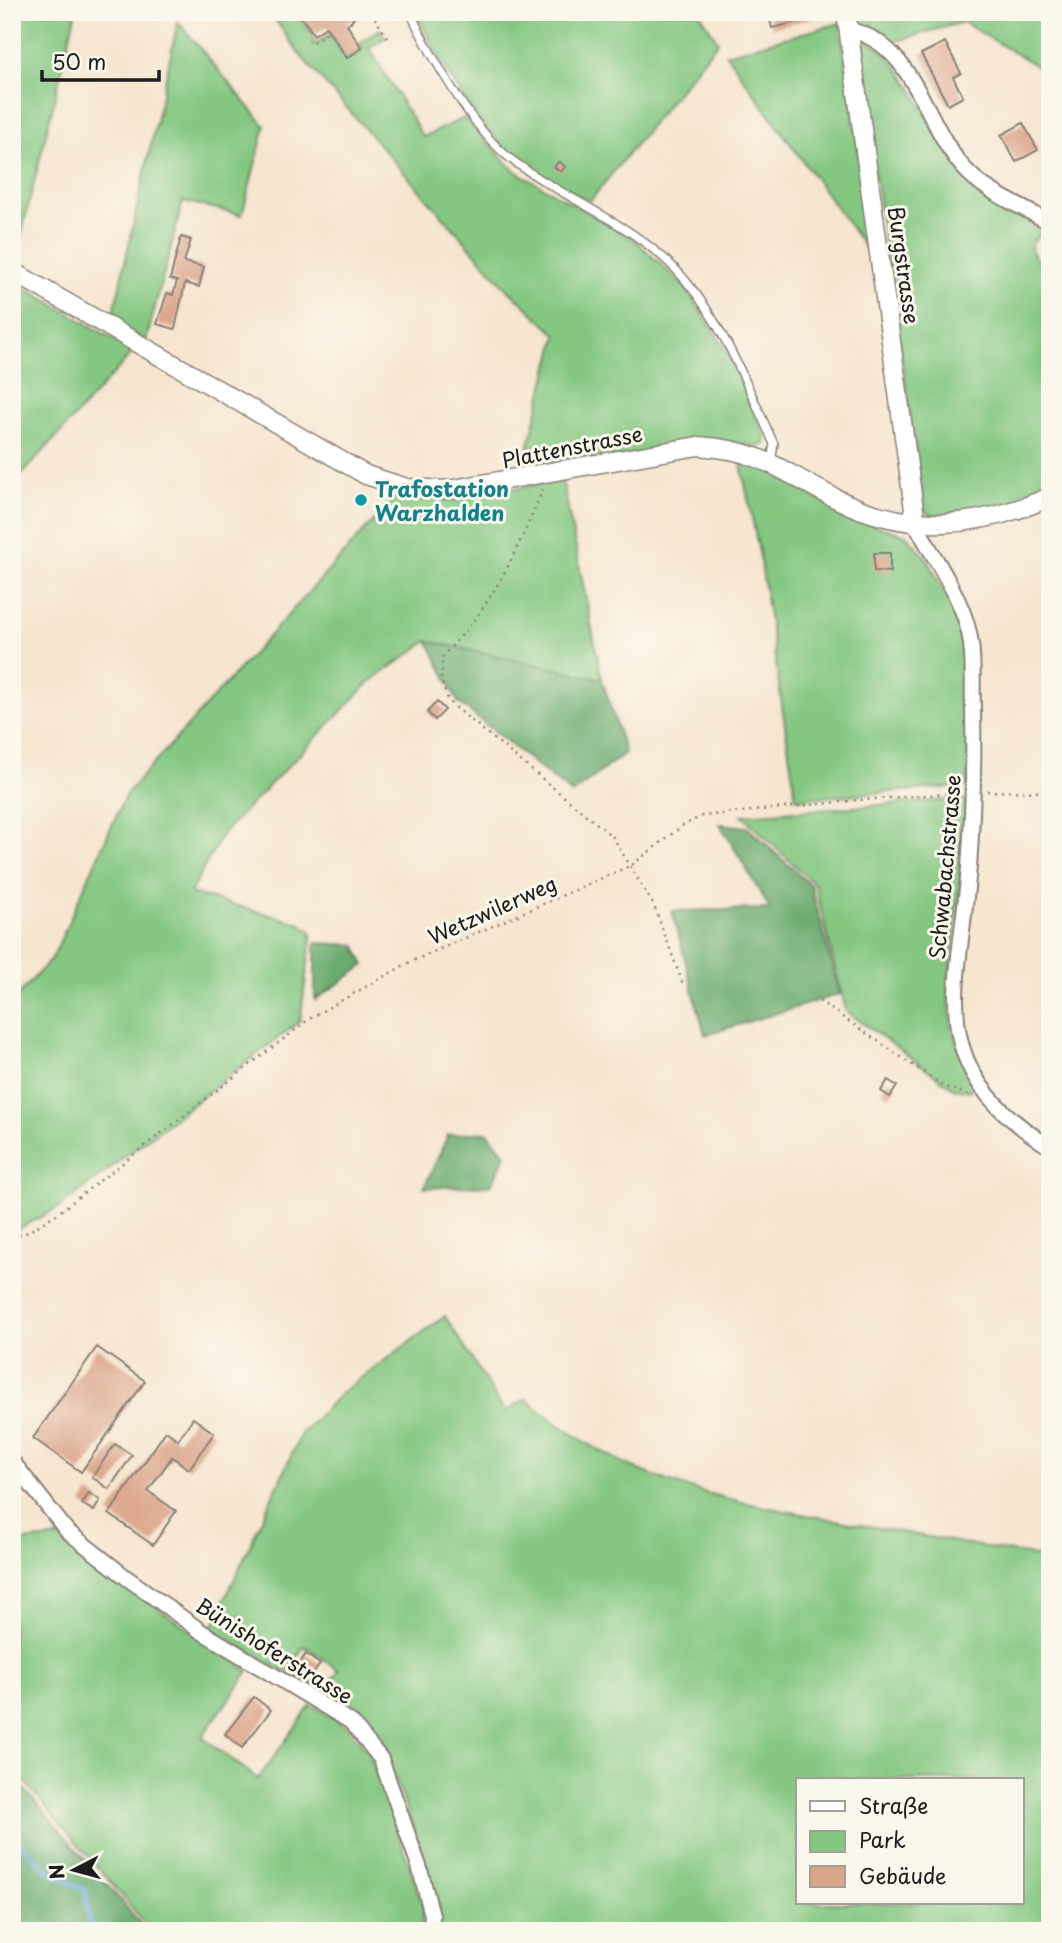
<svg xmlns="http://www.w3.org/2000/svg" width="1062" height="1943" font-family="'Playpen Sans',sans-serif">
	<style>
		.green { fill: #83c781; stroke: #50724e; stroke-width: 2; fill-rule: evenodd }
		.forest { fill: #6aac6f; stroke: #436446; stroke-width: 2 }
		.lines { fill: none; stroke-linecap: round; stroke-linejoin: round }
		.stream { stroke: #75aee5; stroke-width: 4.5 }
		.building { fill: #dba58a }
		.service-casing { stroke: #898076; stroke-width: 10 }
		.minor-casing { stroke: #898076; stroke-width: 18 }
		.tertiary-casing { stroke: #898076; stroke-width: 21 }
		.path { stroke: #898076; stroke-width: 2.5; stroke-dasharray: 2 5; stroke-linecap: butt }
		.service { stroke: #fff; stroke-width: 7 }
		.minor { stroke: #fff; stroke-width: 14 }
		.tertiary { stroke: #fff; stroke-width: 18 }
		.culture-dot { fill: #0f9aa8; stroke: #fbf7ec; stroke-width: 2.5 }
		.labels { text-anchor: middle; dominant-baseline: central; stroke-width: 6; stroke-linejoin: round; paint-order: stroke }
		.street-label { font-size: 21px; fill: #1c1c1c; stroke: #fbf7ec }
		.culture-label { font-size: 21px; font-weight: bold; fill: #0d838f; stroke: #fbf7ec; text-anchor: start }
	</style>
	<rect width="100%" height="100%" fill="#fbf7ec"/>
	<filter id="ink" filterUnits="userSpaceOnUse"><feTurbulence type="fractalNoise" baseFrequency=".0143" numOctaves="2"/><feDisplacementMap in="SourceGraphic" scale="14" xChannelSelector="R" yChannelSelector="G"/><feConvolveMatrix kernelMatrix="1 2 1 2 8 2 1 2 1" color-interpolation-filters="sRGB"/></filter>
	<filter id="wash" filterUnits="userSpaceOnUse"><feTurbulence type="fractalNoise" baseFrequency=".00686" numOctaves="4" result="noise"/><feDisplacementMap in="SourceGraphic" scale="28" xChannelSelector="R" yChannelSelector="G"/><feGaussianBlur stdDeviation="1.57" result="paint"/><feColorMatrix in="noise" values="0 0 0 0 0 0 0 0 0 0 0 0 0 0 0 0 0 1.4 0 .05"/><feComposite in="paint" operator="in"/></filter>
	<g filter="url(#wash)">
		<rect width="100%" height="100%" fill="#f6e5cf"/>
		<path class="green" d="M 12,12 L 76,12 L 14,264 L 12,263 Z
			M 270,12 L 296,12 L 314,36 L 312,46 L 330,34 L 346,59 L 363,48 L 360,43 L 380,29 L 385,38 L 369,48 L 423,137 L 464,118 L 515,171 L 635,240 L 683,285 L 724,346 L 766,438 L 765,444 L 758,447 L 726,442 L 522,472 L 557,335 L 508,290 L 299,54 Z
			M 415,12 L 699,12 L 718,42 L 590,201 C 567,189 541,177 520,161 C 473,124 442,65 415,12 Z
			M 851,12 L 1050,12 L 1050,74 L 963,22 L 886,44 L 858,23 Z
			M 178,22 L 265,126 L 242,215 L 183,201 L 146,341 L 112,321 Z
			M 840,23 L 874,260 L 726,54 Z
			M 864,40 C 902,51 937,140 961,172 C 972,188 1025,221 1044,230 L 1032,243 L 1031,250 L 1050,278 L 1050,491 L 1044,494 L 958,516 L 929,515 L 924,509 L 856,47 Z
			M 12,280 L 134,351 L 12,486 Z
			M 740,459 L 771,472 L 851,518 L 906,535 L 926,557 L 952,606 L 965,646 L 968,786 L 796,799 L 760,557 Z
			M 560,481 L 563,484 L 602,679 L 428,641 L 370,682 L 223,833 L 190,893 L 299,923 L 312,932 L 300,1021 L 60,1207 L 12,1232 L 12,1002 L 53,957 L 126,794 L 396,496 L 464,497 Z
			M 962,799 L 969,803 L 948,992 L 953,1030 L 972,1086 L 970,1091 L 953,1088 L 846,1011 L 815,885 L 742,815 Z
			M 445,1316 L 505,1412 L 526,1399 C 626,1484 716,1498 840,1521 C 910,1534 980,1546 1050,1559 L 1050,1931 L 438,1931 C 443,1901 388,1746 366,1724 C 354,1712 335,1703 321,1693 L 339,1670 L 304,1646 L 287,1673 L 211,1630 L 301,1434 L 342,1392 ZM 798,1780 L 1022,1780 L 1022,1903 L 798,1903 Z
			M 65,1537 L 108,1573 L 249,1671 L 202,1737 L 258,1779 L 311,1705 L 343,1723 L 367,1750 L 389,1806 L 423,1907 L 422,1931 L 152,1931 L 12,1767 L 12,1557 L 23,1541 Z"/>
		<path class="forest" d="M 428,641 L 602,679 L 625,753 L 572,794 L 458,702 Z
			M 720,824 L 747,827 L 811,886 L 840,994 L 705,1035 L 672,911 L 770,909 Z
			M 315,943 L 355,945 L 365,965 L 315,1000 Z
			M 487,1132 L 506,1155 L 491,1185 L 424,1188 L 448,1135 Z
			M 12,1775 L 147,1931 L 12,1931 Z"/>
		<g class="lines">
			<path class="stream" d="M 12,1836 L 49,1872 L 86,1891 L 90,1931"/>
		</g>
		<g id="blocks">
			<path class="building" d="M 304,12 L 360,12 L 347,25 L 362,48 L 347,58 L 326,27 L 314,35 L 300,15 Z
				M 768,12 L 822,12 L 822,16 L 772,28 Z
				M 945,42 L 961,73 L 953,77 L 963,97 L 948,105 L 921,54 Z
				M 1023,123 L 1038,150 L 1016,162 L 1001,135 Z
				M 559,161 L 565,167 L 561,172 L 554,167 Z
				M 181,237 L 191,240 L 184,262 L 204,267 L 199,287 L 185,283 L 175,329 L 157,324 L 167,293 L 173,295 L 177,281 L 170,279 Z
				M 874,553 L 890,553 L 890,572 L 874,571 Z
				M 437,702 L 445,710 L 435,720 L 427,712 Z
				M 888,1080 L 897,1086 L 890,1097 L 881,1091 Z
				M 97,1347 L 145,1381 L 81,1472 L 33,1438 Z
				M 193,1418 L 214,1433 L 189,1469 L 172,1457 L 148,1491 L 176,1511 L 153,1545 L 109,1514 L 166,1431 L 178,1440 Z
				M 115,1444 L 132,1455 L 109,1489 L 92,1477 Z
				M 89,1493 L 100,1500 L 94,1511 L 82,1504 Z
				M 306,1654 L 320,1664 L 306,1684 L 292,1674 Z
				M 254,1697 L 271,1710 L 242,1748 L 225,1734 Z"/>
		</g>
	</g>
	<g filter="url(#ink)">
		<use href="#blocks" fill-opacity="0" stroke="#898076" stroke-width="2"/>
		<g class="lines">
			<g class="service-casing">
				<path id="service" d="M 410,12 C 430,55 474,132 512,160 C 568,202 641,226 686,281 C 726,329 748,388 774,444 L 771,462"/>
			</g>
			<g class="minor-casing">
				<path id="minor" d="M 849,30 C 913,42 925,124 963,167 C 985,193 1022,206 1050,223
					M 916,524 C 935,562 966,601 971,644 C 974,665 972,687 973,708 C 974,761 973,814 969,867 C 959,993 921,1066 1050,1147
					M 12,1461 L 67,1531 L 127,1578 L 202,1632 L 351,1722 L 381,1759 L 419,1866 L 432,1915 L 431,1931"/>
			</g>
			<g class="tertiary-casing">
				<path id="tertiary" d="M 846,12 L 916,524
					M 12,271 L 366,475 L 407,488 L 448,490 L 698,446 C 763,450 782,472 837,499 C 908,535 978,528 1050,497"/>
			</g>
			<path class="path" d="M 371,12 L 389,40
				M 350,22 L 353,23
				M 313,42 L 329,31
				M 543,489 C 516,553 493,606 443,655 L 441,680 L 449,702 L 613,837 L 654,906 L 684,987
				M 987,791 L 1050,792
				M 819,1001 L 945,1087 L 970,1095
				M 12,1237 L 28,1232 L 58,1213 L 312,1017 L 408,963 L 632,865 L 682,826 L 702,816 L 859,800 L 959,793"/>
			<use href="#service" class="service"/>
			<use href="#minor" class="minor"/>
			<use href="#tertiary" class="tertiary"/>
		</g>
	</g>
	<circle class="culture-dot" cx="361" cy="500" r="7"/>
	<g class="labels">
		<g class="street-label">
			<text transform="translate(905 265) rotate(82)">Burgstrasse</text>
			<text transform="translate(572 446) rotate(-11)">Plattenstrasse</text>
			<text transform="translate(944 867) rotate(-85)">Schwabachstrasse</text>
			<text transform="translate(492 909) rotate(-24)">Wetzwilerweg</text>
			<text transform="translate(275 1650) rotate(32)">Bünishoferstrasse</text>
		</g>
		<g class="culture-label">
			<text x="375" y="488">Trafostation<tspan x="375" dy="24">Warzhalden</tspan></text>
		</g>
	</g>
	<rect width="1062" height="1943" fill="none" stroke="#fbf7ec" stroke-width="42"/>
	<rect x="796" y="1778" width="228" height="126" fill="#fbf7ec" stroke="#a29f99" stroke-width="2"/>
	<rect x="810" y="1801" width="35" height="10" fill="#ffffff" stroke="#a29f99" stroke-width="2"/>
	<text x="859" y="1814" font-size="21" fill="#1c1c1c">Straße</text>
	<rect x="810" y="1831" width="35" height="21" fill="#83c781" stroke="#a29f99" stroke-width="2"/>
	<text x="859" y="1848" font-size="21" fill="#1c1c1c">Park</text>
	<rect x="810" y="1866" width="35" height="21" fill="#dba58a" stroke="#a29f99" stroke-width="2"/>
	<text x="859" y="1884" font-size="21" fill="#1c1c1c">Gebäude</text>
	<g transform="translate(74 1870) rotate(264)" stroke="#fbf7ec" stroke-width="5" paint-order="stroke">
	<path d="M0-5L12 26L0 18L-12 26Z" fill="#1c1c1c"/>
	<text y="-10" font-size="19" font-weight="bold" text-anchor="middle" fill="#1c1c1c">N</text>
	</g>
	<path d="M42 70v10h117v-10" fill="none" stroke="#1c1c1c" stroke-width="3.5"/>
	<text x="52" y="70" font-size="21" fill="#1c1c1c" stroke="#fbf7ec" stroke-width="5" paint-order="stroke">50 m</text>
</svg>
